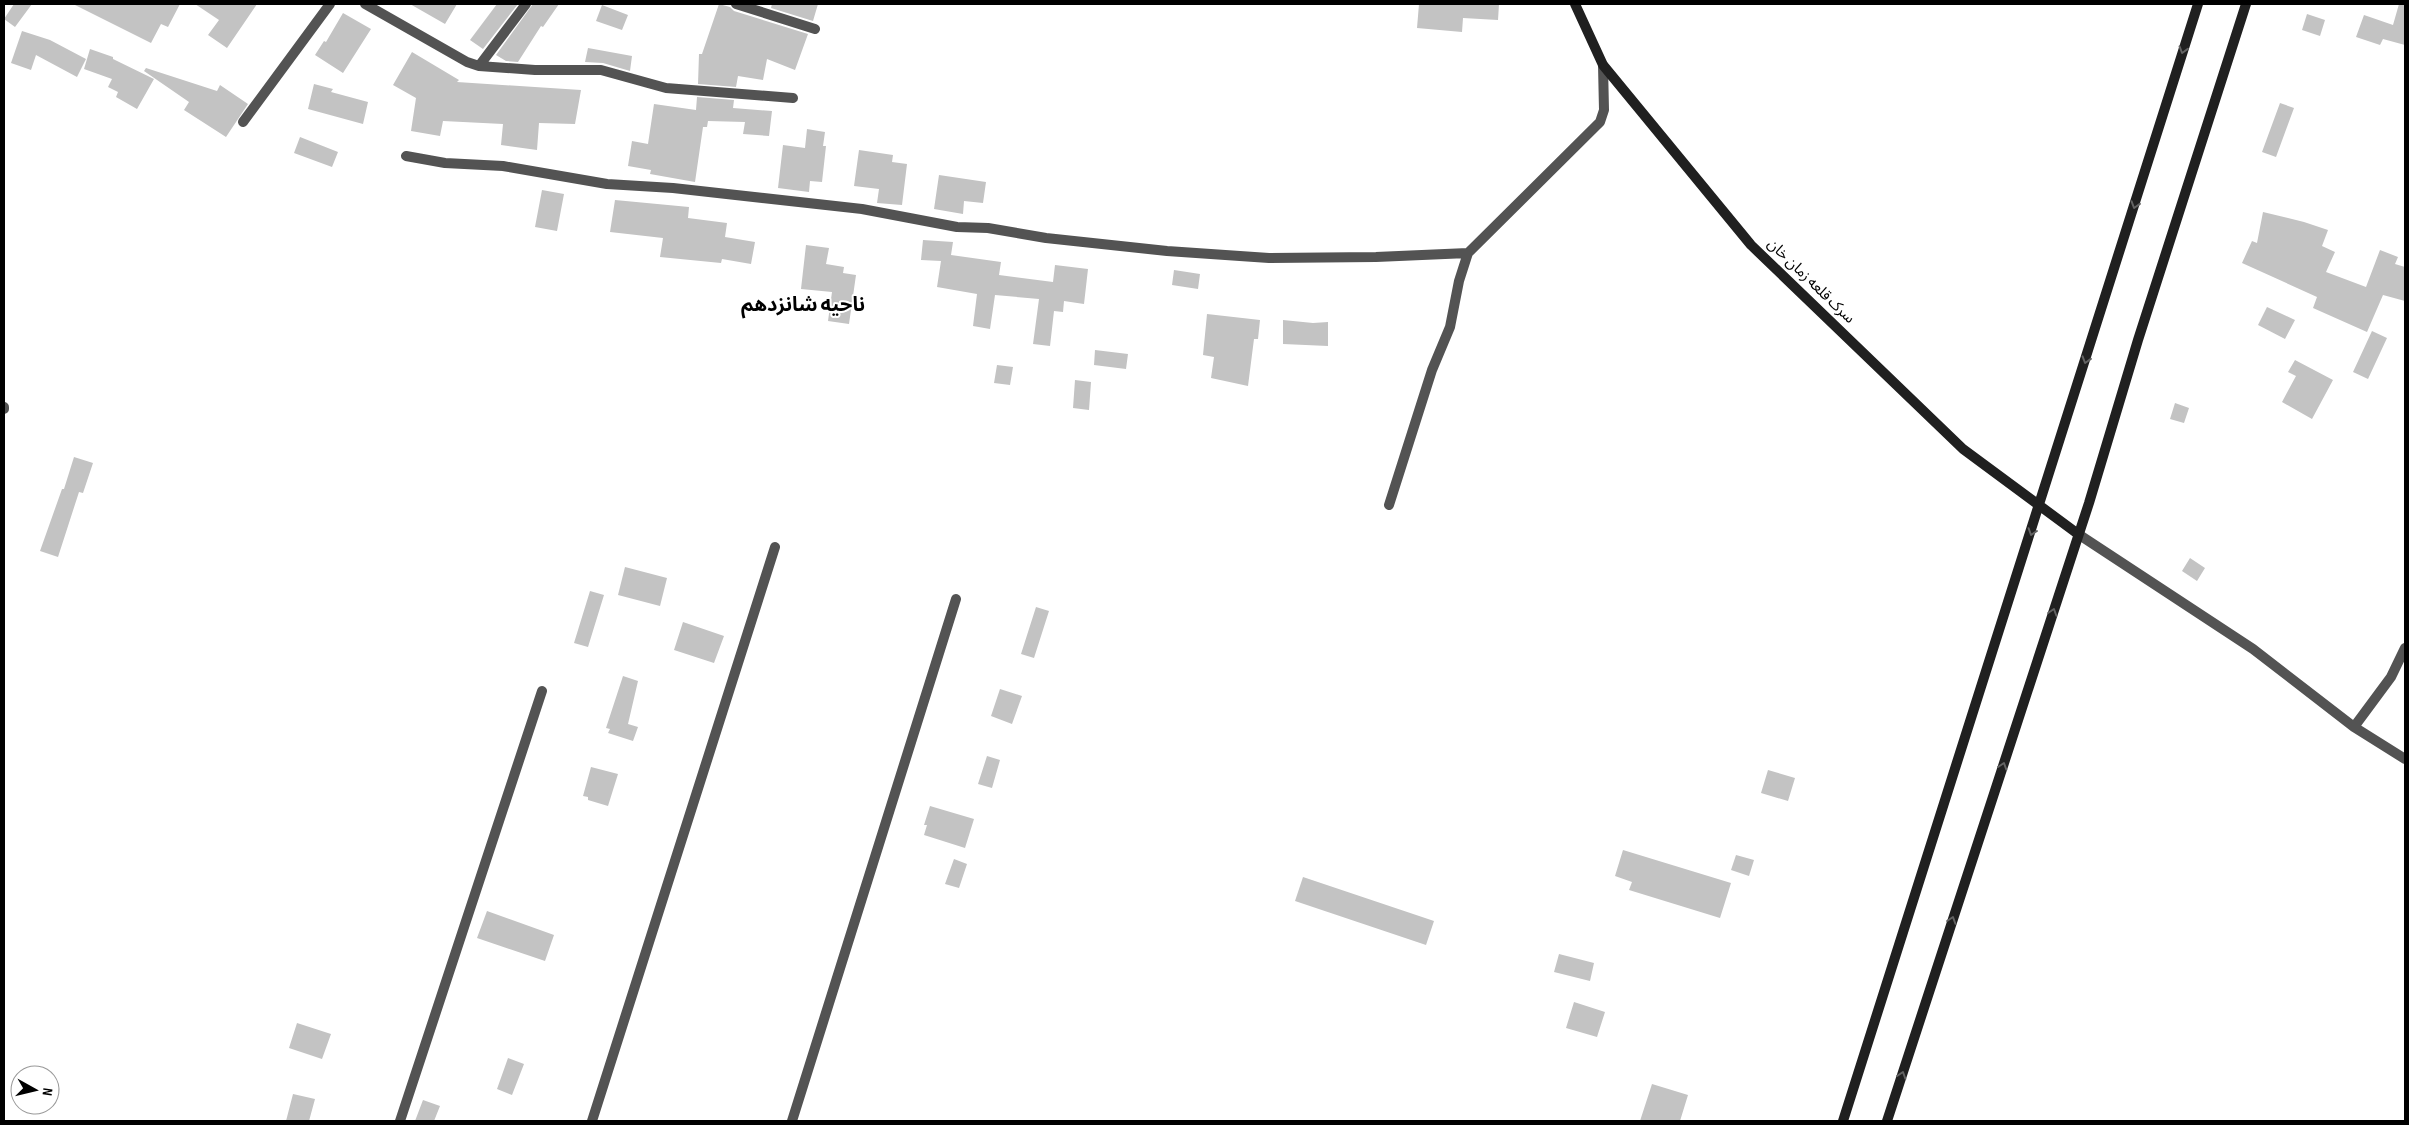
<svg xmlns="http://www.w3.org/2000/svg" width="2409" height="1125" font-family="'Sofia Sans Condensed','Noto Sans Arabic',sans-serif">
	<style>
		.building { fill: #c3c3c3 }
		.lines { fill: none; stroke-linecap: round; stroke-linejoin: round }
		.street { stroke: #535353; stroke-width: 10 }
		.secondary { stroke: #202020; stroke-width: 10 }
		.oneway { stroke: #636363 }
		.labels { text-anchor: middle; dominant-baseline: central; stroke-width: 4; stroke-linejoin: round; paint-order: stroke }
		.street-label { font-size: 15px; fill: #000; stroke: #fff }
		.district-label { font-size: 20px; font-weight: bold; fill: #000; stroke: #fff }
	</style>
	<rect width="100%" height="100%" fill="#fff"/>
	<path class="building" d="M 14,4 L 32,4 L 15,27 L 4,19 Z
		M 73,4 L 180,4 L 168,27 L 161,24 L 151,43 Z
		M 195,4 L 257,4 L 227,48 L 208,35 L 219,20 Z
		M 410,4 L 457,4 L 445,24 Z
		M 497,4 L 518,4 L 483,49 L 470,40 Z
		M 533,4 L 559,4 L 543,27 L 541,26 L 518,62 L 506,61 L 496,55 Z
		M 719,4 L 730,7 L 734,11 L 808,34 L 795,70 L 767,59 L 763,80 L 738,76 L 736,87 L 698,84 L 699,54 L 702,54 Z
		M 772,4 L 818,4 L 813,21 L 771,8 Z
		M 1419,4 L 1499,4 L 1498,20 L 1463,18 L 1462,32 L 1417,28 Z
		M 2399,4 L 2405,4 L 2405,45 L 2383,39 L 2380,45 L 2356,37 L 2364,15 L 2393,25 Z
		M 602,5 L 628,15 L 622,30 L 596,21 Z
		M 343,13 L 371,29 L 343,73 L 315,55 L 324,41 L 326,42 Z
		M 2307,14 L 2325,20 L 2320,36 L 2302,30 Z
		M 22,31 L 50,40 L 86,59 L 77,77 L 36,55 L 31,70 L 11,63 Z
		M 588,48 L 632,56 L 630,71 L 603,63 L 585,62 Z
		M 90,49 L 113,57 L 113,59 L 154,79 L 137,109 L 116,97 L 118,92 L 108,87 L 112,79 L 84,69 Z
		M 412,52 L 459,80 L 457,82 L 581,90 L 575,124 L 539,123 L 537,150 L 501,145 L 503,124 L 443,121 L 440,136 L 411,131 L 416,98 L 393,85 Z
		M 146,68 L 217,91 L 220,85 L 248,104 L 226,137 L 184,110 L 189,102 L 144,71 Z
		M 314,84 L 333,89 L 331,92 L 368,102 L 363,124 L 308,109 Z
		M 697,97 L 734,100 L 733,108 L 772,111 L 769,136 L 743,134 L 745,122 L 708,121 L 707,127 L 703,127 L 695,182 L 650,174 L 651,170 L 628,166 L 632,141 L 648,144 L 654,104 L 696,110 Z
		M 2280,103 L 2294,108 L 2276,157 L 2262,152 Z
		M 807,129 L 825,132 L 823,146 L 826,146 L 822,182 L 810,181 L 809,192 L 778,188 L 783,145 L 805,148 Z
		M 300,137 L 338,152 L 332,167 L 294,153 Z
		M 859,150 L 893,155 L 892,162 L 907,164 L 902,205 L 877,203 L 879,189 L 854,186 Z
		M 939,175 L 986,182 L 983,203 L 964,201 L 963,214 L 934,209 Z
		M 542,190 L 564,194 L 557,231 L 535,227 Z
		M 615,200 L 689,207 L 688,218 L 727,223 L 725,237 L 755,242 L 751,264 L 722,259 L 721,263 L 660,257 L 663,238 L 610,232 Z
		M 2263,212 L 2304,222 L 2328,230 L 2322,246 L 2335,252 L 2326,272 L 2366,287 L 2380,250 L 2398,257 L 2395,264 L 2405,267 L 2405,301 L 2383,295 L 2367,332 L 2313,308 L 2317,297 L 2242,263 L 2252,241 L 2257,243 Z
		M 923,240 L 953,242 L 951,255 L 1001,262 L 999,275 L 1053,282 L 1055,265 L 1088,269 L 1084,304 L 1064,301 L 1063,312 L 1054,311 L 1050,346 L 1033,344 L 1039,299 L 995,295 L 990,329 L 973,326 L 977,294 L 937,287 L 941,261 L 921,260 Z
		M 806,245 L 829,248 L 826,264 L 844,267 L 843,273 L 856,275 L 849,324 L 828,321 L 832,292 L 801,289 Z
		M 1174,270 L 1200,274 L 1198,289 L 1172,285 Z
		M 2267,307 L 2295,320 L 2285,339 L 2258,325 Z
		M 1207,314 L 1260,320 L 1258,339 L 1254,339 L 1248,386 L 1211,378 L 1214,357 L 1203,355 Z
		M 1283,320 L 1313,323 L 1328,322 L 1328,346 L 1283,344 Z
		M 2372,331 L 2387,338 L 2368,379 L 2353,372 Z
		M 1095,350 L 1128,354 L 1126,369 L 1094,365 Z
		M 2295,360 L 2333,380 L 2312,419 L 2282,402 L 2296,376 L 2288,372 Z
		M 997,365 L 1013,367 L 1010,385 L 994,383 Z
		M 1075,380 L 1091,382 L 1089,410 L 1073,408 Z
		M 2175,403 L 2189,408 L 2184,423 L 2170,419 Z
		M 74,457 L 93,463 L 83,493 L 79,492 L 58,557 L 40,551 L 62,489 L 64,489 Z
		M 2190,558 L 2205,568 L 2197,581 L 2182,571 Z
		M 625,567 L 667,578 L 660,606 L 618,595 Z
		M 590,591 L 604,595 L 588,647 L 574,643 Z
		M 1036,607 L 1049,611 L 1034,658 L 1021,654 Z
		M 683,622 L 724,636 L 714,663 L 674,650 Z
		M 623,676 L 638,681 L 628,724 L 638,727 L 633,741 L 608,733 L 610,729 L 606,728 Z
		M 1000,689 L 1022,696 L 1012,724 L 991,716 Z
		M 987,756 L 1000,760 L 992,788 L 978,784 Z
		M 591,767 L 618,774 L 608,806 L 588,800 L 588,797 L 583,796 Z
		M 1768,770 L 1795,778 L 1788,801 L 1761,793 Z
		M 930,806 L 974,819 L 965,848 L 924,835 L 927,825 L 924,825 Z
		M 1623,850 L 1731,883 L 1720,918 L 1629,890 L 1632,882 L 1615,876 Z
		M 1736,855 L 1754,860 L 1749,876 L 1731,870 Z
		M 954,859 L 967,864 L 959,888 L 945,884 Z
		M 1303,877 L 1434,921 L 1426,945 L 1295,901 Z
		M 487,911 L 554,935 L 545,961 L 477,938 Z
		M 1559,954 L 1594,963 L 1590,981 L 1554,972 Z
		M 1574,1002 L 1605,1012 L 1597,1037 L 1566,1028 Z
		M 297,1023 L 331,1034 L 322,1059 L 289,1048 Z
		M 508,1058 L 524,1064 L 512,1095 L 497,1089 Z
		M 1652,1084 L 1688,1095 L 1680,1121 L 1640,1121 Z
		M 293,1094 L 315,1099 L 309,1121 L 286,1121 Z
		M 423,1100 L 440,1106 L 434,1121 L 415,1121 Z"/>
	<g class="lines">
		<path class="street" d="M 365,4 L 467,62 L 479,66 L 526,4
			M 736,4 L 815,29
			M 479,66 L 535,70 L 601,70 L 666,88 L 793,98
			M 243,122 L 330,4
			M 406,156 L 445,163 L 503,166 L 607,184 L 673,188 L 862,209 L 957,227 L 988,228 L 1046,238 L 1167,251 L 1269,258 L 1376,257 L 1468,253
			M 4,409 L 4,407
			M 1389,505 L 1432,370 L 1450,327 L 1459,281 L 1468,253 L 1600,122 L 1604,110 L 1603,65
			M 2078,534 L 2253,649 L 2354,727 L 2405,759
			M 2354,727 L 2391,677 L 2405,648
			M 400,1121 L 542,691
			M 592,1121 L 775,547
			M 792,1121 L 956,599"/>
		<path class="secondary" d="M 1575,4 L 1603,65 L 1751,245 L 1963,449 L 2078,534
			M 1843,1121 L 2198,4
			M 1887,1121 L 2089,503 L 2138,340 L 2246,4"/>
	</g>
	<defs><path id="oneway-chevron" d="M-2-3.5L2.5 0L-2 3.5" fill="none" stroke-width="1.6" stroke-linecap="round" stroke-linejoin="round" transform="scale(1.25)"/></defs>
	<g class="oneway">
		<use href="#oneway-chevron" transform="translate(2183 50) rotate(107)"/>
		<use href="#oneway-chevron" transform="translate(2135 205) rotate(107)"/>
		<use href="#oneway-chevron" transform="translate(2086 360) rotate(107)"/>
		<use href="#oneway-chevron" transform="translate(2032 532) rotate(108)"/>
		<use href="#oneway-chevron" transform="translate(2053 612) rotate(-72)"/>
		<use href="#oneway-chevron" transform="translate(2003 766) rotate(-72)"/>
		<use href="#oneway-chevron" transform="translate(1952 920) rotate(-72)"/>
		<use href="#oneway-chevron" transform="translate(1902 1075) rotate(-72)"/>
	</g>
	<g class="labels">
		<g class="street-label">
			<text transform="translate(1811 281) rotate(44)">سرک قلعه زمان خان</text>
		</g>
		<g class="district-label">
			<text x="803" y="305">ناحیه شانزدهم</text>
		</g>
	</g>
	<rect width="2409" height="1125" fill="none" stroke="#000000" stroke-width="10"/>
	<g transform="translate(35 1090) rotate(98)"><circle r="24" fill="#ffffff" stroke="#999999"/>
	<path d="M0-4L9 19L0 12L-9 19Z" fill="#000000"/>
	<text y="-8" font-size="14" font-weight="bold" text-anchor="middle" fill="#000000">N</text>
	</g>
</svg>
